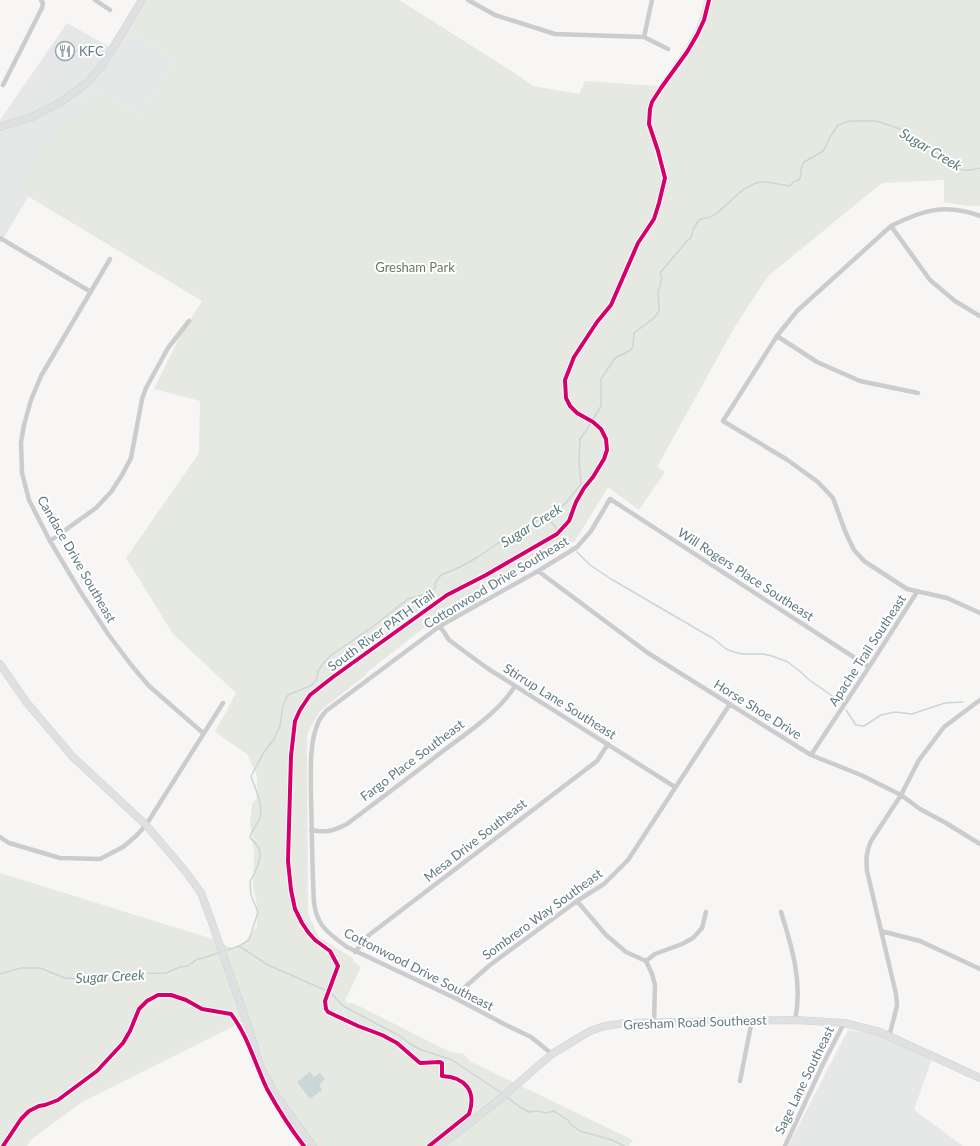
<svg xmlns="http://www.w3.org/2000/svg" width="980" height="1146" font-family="Lato,sans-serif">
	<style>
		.built { fill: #e6e8e7 }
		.green { fill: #e6e8e2 }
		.water { fill: #cad6d7 }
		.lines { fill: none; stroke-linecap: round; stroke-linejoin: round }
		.stream { stroke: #cad6d7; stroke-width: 1.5 }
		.secondary-casing { stroke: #d3d4d5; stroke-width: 8 }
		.street { stroke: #cbcccd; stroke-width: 4.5 }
		.secondary { stroke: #dfe0e1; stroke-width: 7 }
		.cycleway-casing { stroke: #fff; stroke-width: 6 }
		.cycleway { stroke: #d6006c; stroke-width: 4 }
		.labels { text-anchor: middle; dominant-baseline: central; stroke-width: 4; stroke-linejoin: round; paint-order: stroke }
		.poi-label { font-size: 13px; fill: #607a82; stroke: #fff; text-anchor: start }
		.park-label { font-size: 13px; fill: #6a795f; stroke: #fff }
		.street-label { font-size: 13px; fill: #607a82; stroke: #fff }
		.water-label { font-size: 14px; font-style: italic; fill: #5a7c7c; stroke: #fff }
	</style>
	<rect width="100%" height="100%" fill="#f7f6f5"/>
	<path class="built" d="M 67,23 L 115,50 L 132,33 L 176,60 L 139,115 L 94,87 L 0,244 L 0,120 Z
		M 848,1030 L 880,1035 L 933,1056 L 914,1110 L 963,1146 L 788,1146 Z"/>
	<path class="green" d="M 143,0 L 399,0 L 513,72 L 533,86 L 579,94 L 585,81 L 658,86 C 678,57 697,37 704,0 L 980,0 L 980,206 L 968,206 L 944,202 L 944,180 L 882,183 L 768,276 L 734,328 L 657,467 L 665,472 L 639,510 L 608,487 L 575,541 L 434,620 L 366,673 L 367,674 L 320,711 L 307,734 L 308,914 L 319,937 L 354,959 L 353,961 L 361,967 L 345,1001 L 348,1003 L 353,1003 L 450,1052 L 464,1054 L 469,1061 L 633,1140 L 629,1146 L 313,1146 L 265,1080 L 244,1021 L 82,1102 L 32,1139 L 27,1146 L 0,1146 L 0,873 L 213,939 L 232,948 L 242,946 L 257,926 L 257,905 L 253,887 L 254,849 L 250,822 L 252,803 L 256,799 L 257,795 L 257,776 L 247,754 L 215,732 L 236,693 L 173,634 L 126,558 L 199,453 L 200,401 L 154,389 L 180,336 L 202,301 L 19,191 L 61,123 L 77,115 L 94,87 L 139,115 L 176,60 L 132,33 L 115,51 Z"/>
	<path class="water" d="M 310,1072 L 314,1077 L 320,1073 L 325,1079 L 319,1085 L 322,1090 L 310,1099 L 297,1082 Z"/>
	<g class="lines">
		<path class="stream" d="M 546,516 L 557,529
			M 562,535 L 570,546
			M 577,552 L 590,565 L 611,579 L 714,639 L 726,649 L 734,652 L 742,654 L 763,654 L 772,656 L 788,662 L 802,673 L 808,679 L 841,702
			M 846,710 L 856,725 L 864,726 L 881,715 L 895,712 L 912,714 L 945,703 L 963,702
			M 239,946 L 268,965 L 325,990
			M 227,950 L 239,946 L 249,940 L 258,912 L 251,895 L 250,881 C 255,874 264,854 258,847 C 256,843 253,842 250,837 C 252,829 258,824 260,817 C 264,806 254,786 251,776 L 264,752 L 274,739 L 280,726 L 283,705 L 288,695 L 312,685 L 317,679 L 318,671 L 322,665 L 330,656 L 375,625 L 408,599 L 429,593 L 435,588 L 435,583 L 441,575 L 458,568 L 478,557 L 497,544 L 546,516 L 565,504 L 581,484 L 579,460 L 580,439 L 589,426 L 601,406 L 601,379 L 615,358 L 631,350 L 633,346 L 634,333 L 654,318 L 659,311 L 658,292 L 662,278 L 660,273 L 687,241 L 691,238 L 693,230 L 699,220 C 704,218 710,218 714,215 C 729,205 742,185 761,182 C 770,181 780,185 789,186 L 795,181 L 799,180 L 801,175 L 801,169 L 804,162 L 822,152 L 825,148 L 830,137 L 838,125 L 850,121 L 877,121 L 903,130 L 962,170 L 971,170 L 980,168
			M 0,974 L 21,968 L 40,968 L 65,978 L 81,979 L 116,974 L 166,973 L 180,967 L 188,966 L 197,959 L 204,958 L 218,953
			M 332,994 L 343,1006 L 400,1036 L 409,1043 L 419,1049 L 452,1060 L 500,1092
			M 508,1098 L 520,1107 L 529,1112 L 537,1111 L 546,1113 L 554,1111 L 569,1121 L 571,1125 L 580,1131 L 612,1140 L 624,1146"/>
		<g class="secondary-casing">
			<path id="secondary" d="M 0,127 L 32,117 L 61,102 L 88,82 L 103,64 L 142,0
				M 0,664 L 27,703 L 73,757 L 146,825 L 186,872 L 201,893 L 211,920 L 250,1032 L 260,1066 L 276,1096 L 313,1146
				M 440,1146 L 500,1099 L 552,1054 L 590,1031 L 605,1026 L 625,1023 L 795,1020 L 844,1023 L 880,1032 L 980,1078"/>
		</g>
		<path class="street" d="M 95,0 L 110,10
			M 468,0 L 495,15 L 555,34 L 644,37 L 668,49
			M 644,37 L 652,0
			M 3,85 L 42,8 L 43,3 L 41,0
			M 980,216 C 946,203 922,210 891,226 L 797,311 L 777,336 L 723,421 L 786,459 L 818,482 L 833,498 L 845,531 L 854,550 L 864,561 L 907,589 L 947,598 L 980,613
			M 891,226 L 930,280 L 955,301 L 980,316
			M 0,238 L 91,292
			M 110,259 L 41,376 L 31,400 L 24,425 L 21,442 L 22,473 L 29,500 L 50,541 L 80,591 L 108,634 L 132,666 L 149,686 L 203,733
			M 777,336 L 817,362 L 860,381 L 918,393
			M 50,541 L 96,508 L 111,492 L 122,475 L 131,458 L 142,399 L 146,388 L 168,348 L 189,321
			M 538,571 L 648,653 L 811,755 L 861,775 L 901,795 L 920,809 L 946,823 L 980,844
			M 440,626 L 449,640 L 487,668 L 675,787
			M 811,755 L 869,667 L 917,592
			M 311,830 C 327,833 333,831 347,824 C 379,800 411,776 443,751 C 468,732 498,713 515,686
			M 0,837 L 9,843 L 16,845 L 60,858 L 100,859 L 123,847 L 136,836 L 146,825 L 223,703
			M 577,901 L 606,935 L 626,952 L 646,961 L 652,974 L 655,985 L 654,1022
			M 781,912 C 792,947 803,983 795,1020
			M 881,931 L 920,941 L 980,969
			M 355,952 L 369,935 L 597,761 L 608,744
			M 646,961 L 655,954 L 682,944 L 693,938 L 702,928 L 706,912
			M 457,999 L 465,987 L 490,965 L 577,901 L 604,884 L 628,860 L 730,704
			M 889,1037 L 897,1006 L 896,994 L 867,871 C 866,859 866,853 871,841 L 901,795 L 919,760 L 944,727 L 980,700
			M 552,1054 L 531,1037 L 506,1025 L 457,999 L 347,947 C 329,934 317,926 314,903 C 312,867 312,832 311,796 C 311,774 309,743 318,723 C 319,719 323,715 326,711 L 440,626 L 538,571 L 577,547 L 591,531 L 610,499 L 869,667
			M 740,1081 L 752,1020
			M 785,1146 L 823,1064 L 844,1023"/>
		<use href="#secondary" class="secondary"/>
		<g class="cycleway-casing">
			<path id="cycleway" d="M 3,1146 L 21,1119 L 29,1111 L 39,1106 L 45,1105 L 58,1100 L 97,1071 L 123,1043 L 130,1031 L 139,1009 L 147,1001 L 158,995 L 171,995 L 186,1000 L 202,1009 L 231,1014 C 248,1036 255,1064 267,1089 C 278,1109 290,1128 304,1146
				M 429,1146 L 469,1114 C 477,1091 465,1077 442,1076 L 442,1063 L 440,1062 L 420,1063 L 397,1043 L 382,1035 L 358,1026 L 328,1012 L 326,1009 L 325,1001 L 338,966 L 330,951 L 315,940 L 308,932 L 302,923 L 295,909 L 291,890 L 288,861 L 291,756 L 295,721 L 300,710 L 310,695 L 333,677 L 447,595 L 486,575 L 557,534 L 569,521 L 576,502 L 584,488 L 593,477 L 604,459 L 607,450 L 606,439 L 601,429 L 593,422 L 577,413 L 570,406 L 566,398 L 565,380 L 574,357 L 597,322 L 611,305 L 638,243 L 654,219 L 659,203 L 665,178 L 658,151 L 649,124 L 650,109 L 652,102 L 661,88 L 687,52 L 697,35 L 704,20 L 709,0"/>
		</g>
		<use href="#cycleway" class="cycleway"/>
	</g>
	<defs>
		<g id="restaurant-ring" transform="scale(1)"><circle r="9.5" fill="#fff" stroke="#95a5aa" stroke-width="1.5"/><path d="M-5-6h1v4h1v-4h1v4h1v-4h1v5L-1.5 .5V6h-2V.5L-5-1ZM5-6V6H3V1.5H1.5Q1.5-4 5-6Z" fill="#95a5aa"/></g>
	</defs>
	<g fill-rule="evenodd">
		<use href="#restaurant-ring" x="65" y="51"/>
	</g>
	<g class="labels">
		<g class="poi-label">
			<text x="79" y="51">KFC</text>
		</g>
		<g class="park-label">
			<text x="415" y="267">Gresham Park</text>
		</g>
		<g class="street-label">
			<text transform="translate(77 559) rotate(60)">Candace Drive Southeast</text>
			<text transform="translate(746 574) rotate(33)">Will Rogers Place Southeast</text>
			<text transform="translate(496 582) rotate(-31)">Cottonwood Drive Southeast</text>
			<text transform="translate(381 630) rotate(-36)">South River PATH Trail</text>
			<text transform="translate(867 650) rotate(-57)">Apache Trail Southeast</text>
			<text transform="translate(560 701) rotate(32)">Stirrup Lane Southeast</text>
			<text transform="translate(758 709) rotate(32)">Horse Shoe Drive</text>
			<text transform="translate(412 760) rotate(-37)">Fargo Place Southeast</text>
			<text transform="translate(475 840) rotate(-38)">Mesa Drive Southeast</text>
			<text transform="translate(542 914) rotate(-36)">Sombrero Way Southeast</text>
			<text transform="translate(419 969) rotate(27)">Cottonwood Drive Southeast</text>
			<text transform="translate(695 1022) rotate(-2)">Gresham Road Southeast</text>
			<text transform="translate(804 1080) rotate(-64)">Sage Lane Southeast</text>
		</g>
		<g class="water-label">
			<text transform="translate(931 149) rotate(31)">Sugar Creek</text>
			<text transform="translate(531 525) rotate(-32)">Sugar Creek</text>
			<text transform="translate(110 976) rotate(-3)">Sugar Creek</text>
		</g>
	</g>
</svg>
